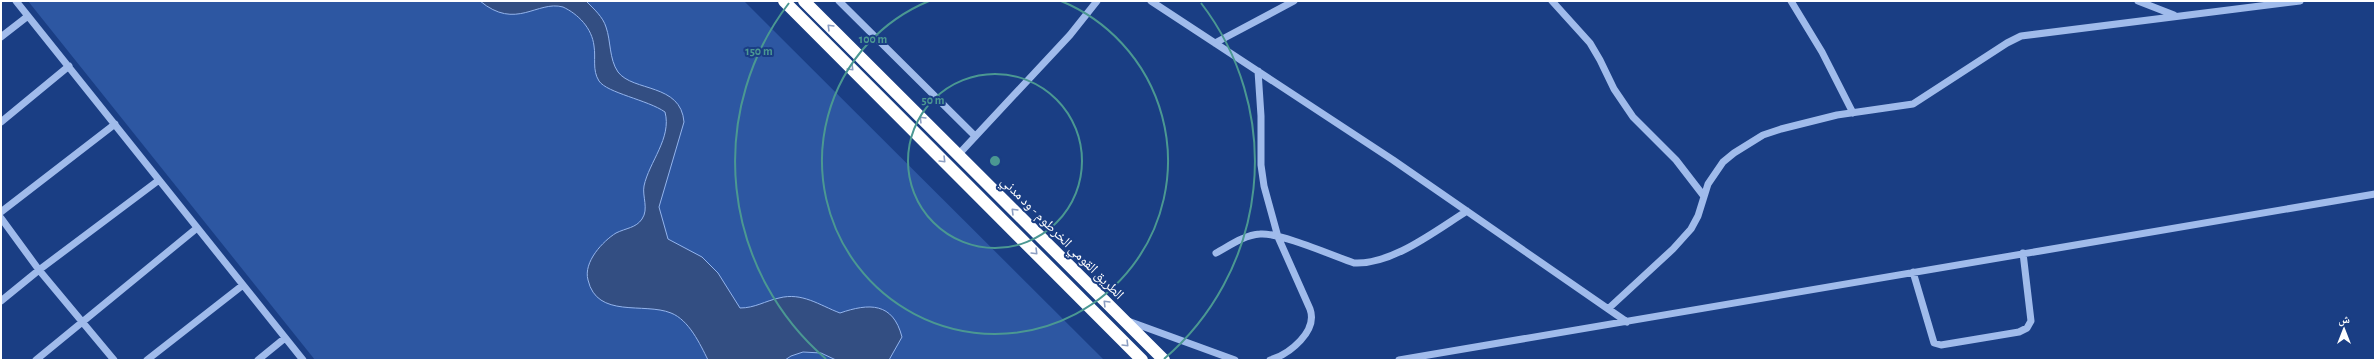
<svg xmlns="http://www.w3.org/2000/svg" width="2376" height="361" font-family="'Alegreya Sans','Noto Naskh Arabic',sans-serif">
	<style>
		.green { fill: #2d57a2 }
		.water { fill: #334e82; stroke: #93b4ed }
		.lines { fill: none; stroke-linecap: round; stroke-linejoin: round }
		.minor { stroke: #a0bbeb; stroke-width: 7 }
		.highway { stroke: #fff; stroke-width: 12 }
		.oneway { stroke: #8c9ec2 }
		.ring { fill: none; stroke: #4b9892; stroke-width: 2 }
		.labels { text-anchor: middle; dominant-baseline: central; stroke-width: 4; stroke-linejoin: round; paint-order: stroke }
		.street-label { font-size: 14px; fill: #fff; stroke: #1a3e84 }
		.centre { fill: #4b9892; stroke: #1a3e84; stroke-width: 2 }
		.ring-label { font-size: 12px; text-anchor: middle; font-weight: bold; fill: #4b9892; stroke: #1a3e84; stroke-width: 4; stroke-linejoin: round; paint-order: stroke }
	</style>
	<rect width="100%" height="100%" fill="#1a3e84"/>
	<path class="green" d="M 28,1 L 744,1 L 1104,360 L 315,360 Z"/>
	<path class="water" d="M 480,1 L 586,1 C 594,9 603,17 606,27 C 611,41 609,59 618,72 C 633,92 681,83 684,122 L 659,207 L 668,239 L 702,257 L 718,273 L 740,308 C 755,308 765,301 779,298 C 802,292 819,305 840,313 C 869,303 893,302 902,337 L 889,360 L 836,360 L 821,353 L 803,352 L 791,356 L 785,360 L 708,360 C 700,344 689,320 671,313 C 644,302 597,319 588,280 C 583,262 603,241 616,233 C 626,228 636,228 642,219 C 649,209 642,196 644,186 C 649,162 672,138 665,112 C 648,100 607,93 599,81 C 592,70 596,58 594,46 C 592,28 578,14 563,7 C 537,0 516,31 480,1 Z"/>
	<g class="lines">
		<path class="minor" d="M 16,1 L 303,360
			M 839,1 L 975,136
			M 1151,1 L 1393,160 L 1627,322
			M 1552,1 L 1590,43 L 1600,60 L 1614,89 L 1633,117 L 1676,160 L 1703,195
			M 1791,1 L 1822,52 L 1853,113
			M 2138,1 L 2174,15
			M 1,37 L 28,16
			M 1215,43 L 1294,1
			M 1258,71 L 1261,116 L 1261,165 L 1264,186 L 1278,237 L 1310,309 C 1318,331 1290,354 1270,360
			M 1,122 L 69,66
			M 958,155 L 1070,35 L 1097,1
			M 1,212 L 115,124
			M 1,218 L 39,270 L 114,360
			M 1216,253 C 1229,246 1244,235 1260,234 C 1278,232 1334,256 1354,263 C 1392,265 1435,231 1467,211
			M 1913,272 L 1934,343 L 1941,345 L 2019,332 L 2027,328 L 2031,321 L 2023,253
			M 1,301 L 39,270 L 159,180
			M 1608,309 L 1673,249 L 1691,229 L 1698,216 L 1708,184 L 1723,162 L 1734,153 L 1763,135 L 1781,129 L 1837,115 L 1913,104 L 2007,43 L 2021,36 L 2300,1
			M 1128,321 L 1235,360
			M 36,360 L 197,228
			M 147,360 L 243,285
			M 258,360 L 285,338
			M 1399,360 L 2375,194"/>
		<path class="highway" d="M 784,1 L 1142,360
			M 804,1 L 1164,360"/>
	</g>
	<defs><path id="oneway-chevron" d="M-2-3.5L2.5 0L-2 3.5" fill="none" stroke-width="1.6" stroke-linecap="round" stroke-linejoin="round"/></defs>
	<g class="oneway">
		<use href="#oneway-chevron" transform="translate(830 27) rotate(-135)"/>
		<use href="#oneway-chevron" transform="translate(851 68) rotate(45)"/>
		<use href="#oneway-chevron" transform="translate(922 119) rotate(-135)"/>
		<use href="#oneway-chevron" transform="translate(943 160) rotate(45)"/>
		<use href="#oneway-chevron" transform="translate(1014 211) rotate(-135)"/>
		<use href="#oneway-chevron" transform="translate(1035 252) rotate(45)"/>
		<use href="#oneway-chevron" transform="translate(1106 303) rotate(-135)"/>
		<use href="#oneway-chevron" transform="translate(1126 344) rotate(45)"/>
	</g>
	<g class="ring">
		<circle cx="995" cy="161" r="87"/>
		<path d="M1061 1A173 173 0 1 1 929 1"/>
		<path d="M826 359A260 260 0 0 1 789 3M1201 3A260 260 0 0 1 1164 359"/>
	</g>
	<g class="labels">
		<g class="street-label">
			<text transform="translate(1062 238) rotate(45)">الطريق القومي الخرطوم - ود مدني</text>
		</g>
	</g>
	<circle cx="995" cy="161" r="6" class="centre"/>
	<g class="ring-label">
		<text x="873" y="43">100 m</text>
		<text x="759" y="55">150 m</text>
		<text x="933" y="104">50 m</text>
	</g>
	<rect width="2376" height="361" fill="none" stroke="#ffffff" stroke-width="4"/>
	<g transform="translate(2344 329)" stroke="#1a3e84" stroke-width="3" paint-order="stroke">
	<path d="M0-3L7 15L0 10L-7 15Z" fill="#ffffff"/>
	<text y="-6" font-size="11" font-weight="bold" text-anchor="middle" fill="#ffffff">ش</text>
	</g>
</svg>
